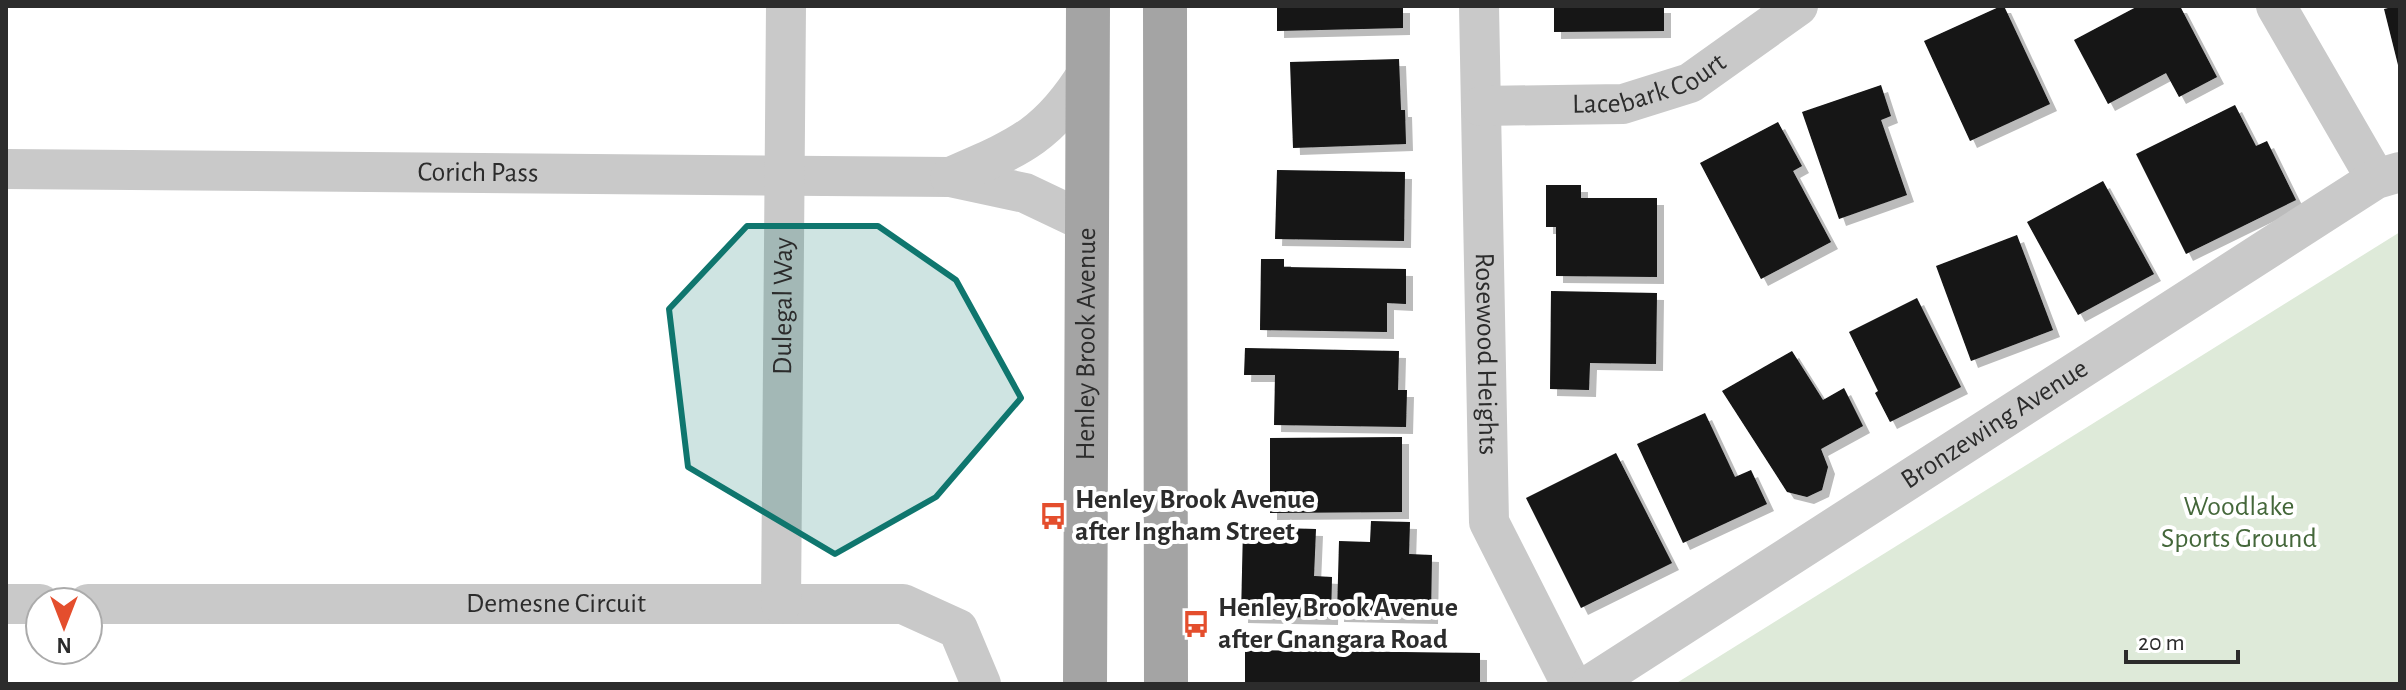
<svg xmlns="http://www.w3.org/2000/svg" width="2406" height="690" font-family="'Alegreya Sans',sans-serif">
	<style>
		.green { fill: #deead9 }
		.building { fill: #131313; filter: url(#shadow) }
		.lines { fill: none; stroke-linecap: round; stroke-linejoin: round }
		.minor { stroke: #c9c9c9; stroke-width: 40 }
		.major { stroke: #a4a4a4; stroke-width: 44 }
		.marked { fill: #0f766e; fill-opacity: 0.2; stroke: #0f766e; stroke-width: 6; stroke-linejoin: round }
		.labels { text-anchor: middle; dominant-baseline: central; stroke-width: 8; stroke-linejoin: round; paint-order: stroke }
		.street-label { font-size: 28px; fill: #2c2c2c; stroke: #fff }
		.poi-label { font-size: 28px; font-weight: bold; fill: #2c2c2c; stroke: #fff; text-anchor: start }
		.park-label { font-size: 28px; fill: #44673a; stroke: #fff }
	</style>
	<defs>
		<filter id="shadow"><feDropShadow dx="7" dy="7" stdDeviation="0" flood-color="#0004"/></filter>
	</defs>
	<rect width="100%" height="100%" fill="#fff"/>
	<path class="green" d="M 2400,232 L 2400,684 L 1675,684 Z"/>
	<path class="building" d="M 1277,6 L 1403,6 L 1403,28 L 1277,31 Z
		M 1554,6 L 1664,6 L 1664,31 L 1554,32 Z
		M 2001,6 L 2004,6 L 2050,104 L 1970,141 L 1924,41 Z
		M 2138,6 L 2180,6 L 2217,77 L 2179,97 L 2166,73 L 2108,104 L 2074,40 Z
		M 2396,6 L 2400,6 L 2399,69 L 2384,9 Z
		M 1399,59 L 1401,110 L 1405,110 L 1406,144 L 1293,148 L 1290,62 Z
		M 1881,85 L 1891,116 L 1881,120 L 1907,195 L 1839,219 L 1802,112 Z
		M 2235,105 L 2256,146 L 2267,141 L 2296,200 L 2186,254 L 2136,154 Z
		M 1778,122 L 1802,166 L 1793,171 L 1831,242 L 1761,279 L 1700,163 Z
		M 1277,170 L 1405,172 L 1404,241 L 1275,239 Z
		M 2103,181 L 2154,274 L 2078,315 L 2027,222 Z
		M 1546,185 L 1581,185 L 1581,198 L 1657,198 L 1657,277 L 1556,276 L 1556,227 L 1546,227 Z
		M 2017,235 L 2053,330 L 1971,361 L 1936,266 Z
		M 1261,259 L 1284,259 L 1284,267 L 1406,269 L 1406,304 L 1387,303 L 1387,332 L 1260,330 Z
		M 1551,291 L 1657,293 L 1656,364 L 1590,363 L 1589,390 L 1550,389 Z
		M 1917,298 L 1961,387 L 1890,422 L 1875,393 L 1878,391 L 1849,332 Z
		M 1245,348 L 1399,351 L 1398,390 L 1407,390 L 1406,427 L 1274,425 L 1275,375 L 1244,375 Z
		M 1792,351 L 1823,400 L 1844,388 L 1863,426 L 1821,449 L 1828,467 L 1822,490 L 1807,497 L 1787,492 L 1722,391 Z
		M 1705,413 L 1735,477 L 1751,470 L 1767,504 L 1683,543 L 1637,444 Z
		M 1402,437 L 1402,512 L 1270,513 L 1270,438 Z
		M 1616,453 L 1672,563 L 1581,608 L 1526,498 Z
		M 1371,521 L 1410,522 L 1409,554 L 1432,555 L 1431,617 L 1337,615 L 1339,541 L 1370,542 Z
		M 1243,527 L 1316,529 L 1314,576 L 1332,577 L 1331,618 L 1241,616 Z
		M 1245,650 L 1480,653 L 1480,684 L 1245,684 Z"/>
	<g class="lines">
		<g class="minor">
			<path id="s1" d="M 1479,6 L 1489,522 L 1571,684"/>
			<path d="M 2276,6 L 2376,179"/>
			<path id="s2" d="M 1481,106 L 1623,104 L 1690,83 L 1798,6"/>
			<path id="s3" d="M 6,169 L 950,177 L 1025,193 L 1086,222"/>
			<path d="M 950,177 C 1017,148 1048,137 1088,72"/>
			<path d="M 6,604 L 40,604"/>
			<path id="s4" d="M 88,604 L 903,604 L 958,629 L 981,684"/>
			<path id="s5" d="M 781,604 L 786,6"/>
			<path id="s6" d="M 1591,684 L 2376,179 L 2400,172"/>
		</g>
		<g class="major">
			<path d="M 1165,6 L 1166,684"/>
			<path id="s7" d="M 1085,684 L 1088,6"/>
		</g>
	</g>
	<path class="marked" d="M 747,226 L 878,226 L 956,280 L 1021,398 L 936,497 L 835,554 L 688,467 L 669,309 Z"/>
	<defs>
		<g id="bus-bare" transform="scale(2.16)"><path d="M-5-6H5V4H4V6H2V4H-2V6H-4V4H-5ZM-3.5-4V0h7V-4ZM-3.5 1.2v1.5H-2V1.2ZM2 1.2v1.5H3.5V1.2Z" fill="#e44e2d" stroke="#fff" stroke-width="2.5" paint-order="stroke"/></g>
	</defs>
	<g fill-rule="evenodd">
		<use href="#bus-bare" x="1053" y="516"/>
		<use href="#bus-bare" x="1196" y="624"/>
	</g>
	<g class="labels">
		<g class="street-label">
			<text stroke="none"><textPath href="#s2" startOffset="172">Lacebark Court</textPath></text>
			<text stroke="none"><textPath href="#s3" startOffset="472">Corich Pass</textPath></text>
			<text stroke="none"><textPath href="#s5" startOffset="298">Dulegal Way</textPath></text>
			<text stroke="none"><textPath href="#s7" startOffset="340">Henley Brook Avenue</textPath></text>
			<text stroke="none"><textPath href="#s1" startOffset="348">Rosewood Heights</textPath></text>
			<text stroke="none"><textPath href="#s6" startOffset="480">Bronzewing Avenue</textPath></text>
			<text stroke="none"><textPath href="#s4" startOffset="468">Demesne Circuit</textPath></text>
		</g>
		<g class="poi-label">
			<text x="1075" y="500">Henley Brook Avenue<tspan x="1075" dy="32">after Ingham Street</tspan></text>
			<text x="1218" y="608">Henley Brook Avenue<tspan x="1218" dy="32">after Gnangara Road</tspan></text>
		</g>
		<g class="park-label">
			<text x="2239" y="507">Woodlake<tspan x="2239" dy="32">Sports Ground</tspan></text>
		</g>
	</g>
	<rect width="2406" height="690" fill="none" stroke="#2c2c2c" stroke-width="16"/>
	<g transform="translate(64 626) rotate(180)"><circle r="38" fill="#ffffff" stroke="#ababab" stroke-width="2"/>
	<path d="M0-6L14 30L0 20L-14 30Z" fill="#e44e2d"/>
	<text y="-12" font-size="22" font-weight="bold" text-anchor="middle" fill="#2c2c2c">N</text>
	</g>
	<path d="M2126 650v12h112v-12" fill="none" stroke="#2c2c2c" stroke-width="4"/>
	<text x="2138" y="650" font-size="24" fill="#2c2c2c" stroke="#ffffff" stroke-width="6" paint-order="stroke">20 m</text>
</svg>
